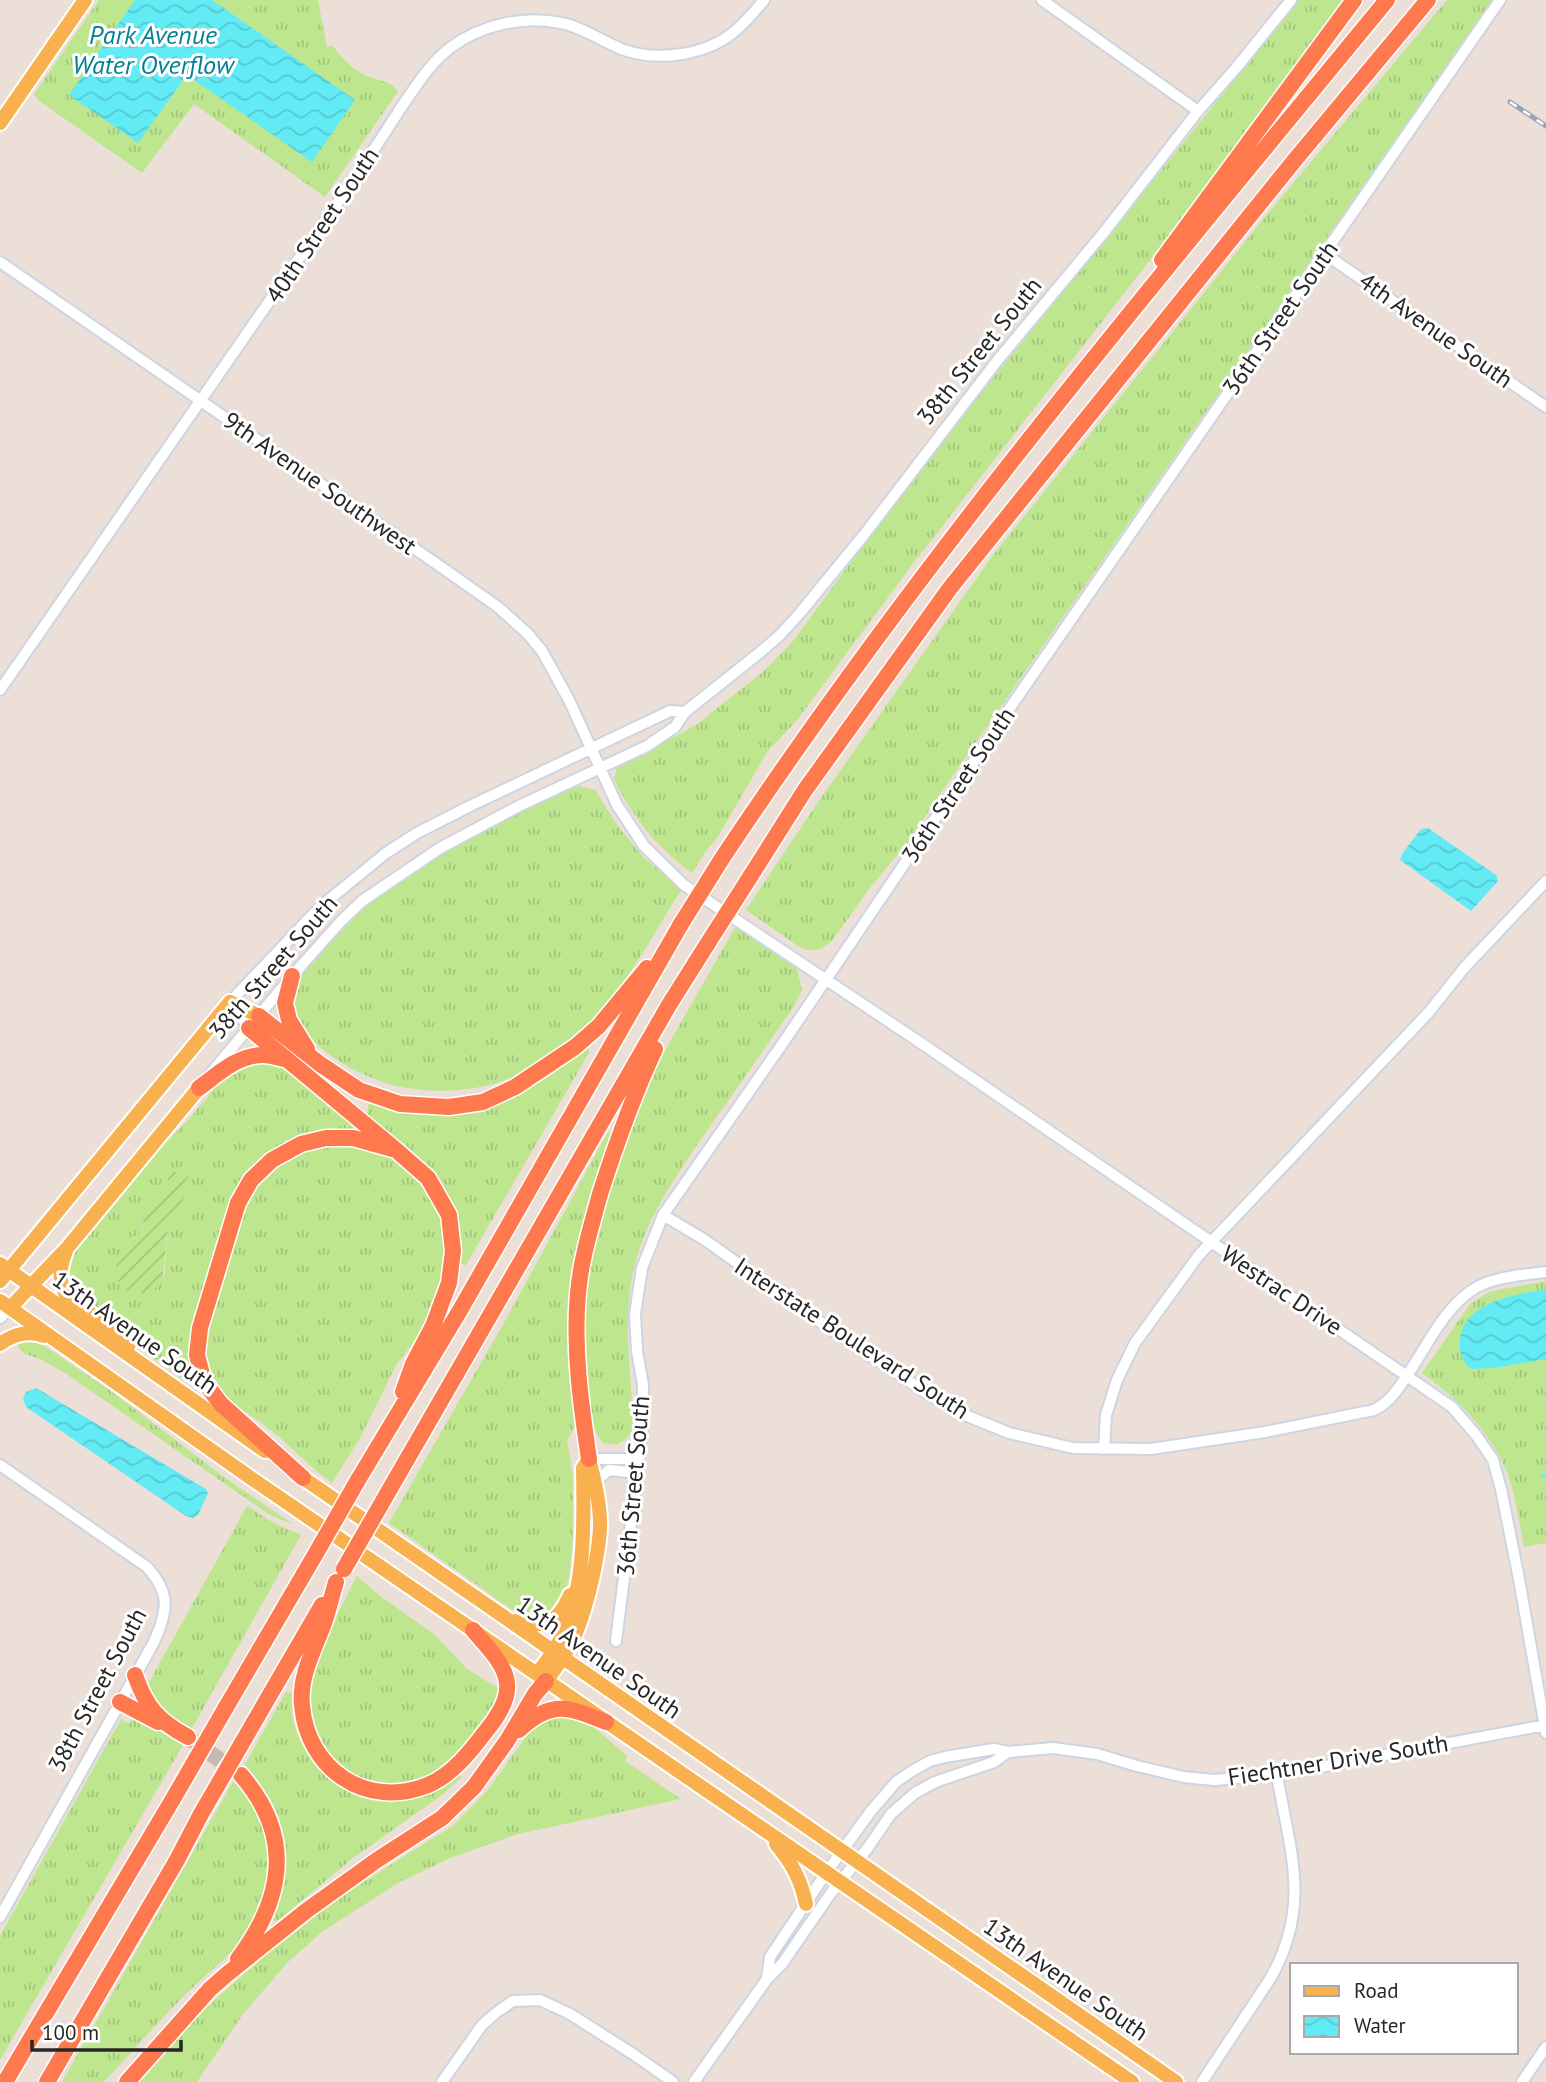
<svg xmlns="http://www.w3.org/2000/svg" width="1546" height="2082" font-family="'PT Sans',sans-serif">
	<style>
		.grass { fill: url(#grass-tufts); fill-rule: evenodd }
		.garden { fill: url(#garden-furrows) }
		.water { fill: url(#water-waves) }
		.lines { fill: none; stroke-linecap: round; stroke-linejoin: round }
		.stream { stroke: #62eaf5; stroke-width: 2.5 }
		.highway-tunnel { stroke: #c4bab4; stroke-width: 16; stroke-dasharray: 16 8; stroke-linecap: butt }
		.minor-casing { stroke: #cdd5e2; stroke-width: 14 }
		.major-casing { stroke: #fff; stroke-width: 18 }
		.highway-casing { stroke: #fff; stroke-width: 19 }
		.minor { stroke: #fff; stroke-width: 10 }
		.major { stroke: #f9b14f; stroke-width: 14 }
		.highway { stroke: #ff794e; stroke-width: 16 }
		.rail-casing { stroke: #9aa3b3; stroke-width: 5 }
		.rail { stroke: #fff; stroke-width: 2.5; stroke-dasharray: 8; stroke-linecap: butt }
		.highway-bridge-casing { stroke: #fff; stroke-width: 19; stroke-linecap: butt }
		.highway-bridge { stroke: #ff794e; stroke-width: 16 }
		.labels { text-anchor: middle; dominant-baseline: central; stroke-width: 6; stroke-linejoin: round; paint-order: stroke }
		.street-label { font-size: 24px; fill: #272727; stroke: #fff }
		.water-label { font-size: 26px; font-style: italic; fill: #068096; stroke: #fff }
	</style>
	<defs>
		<pattern id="grass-tufts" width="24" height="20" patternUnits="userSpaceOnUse" patternTransform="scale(1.75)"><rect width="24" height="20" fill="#bde68f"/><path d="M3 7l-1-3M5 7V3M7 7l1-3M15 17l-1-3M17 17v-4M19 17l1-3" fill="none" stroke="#a2c57b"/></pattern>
		<pattern id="garden-furrows" width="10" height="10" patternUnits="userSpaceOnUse" patternTransform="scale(1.75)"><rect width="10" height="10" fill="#bde68f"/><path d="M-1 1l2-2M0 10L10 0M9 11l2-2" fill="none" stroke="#a2c57b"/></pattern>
		<pattern id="water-waves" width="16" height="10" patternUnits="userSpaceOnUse" patternTransform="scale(1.75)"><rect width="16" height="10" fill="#62eaf5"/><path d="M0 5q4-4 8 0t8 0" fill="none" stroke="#55c9d2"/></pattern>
	</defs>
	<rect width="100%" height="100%" fill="#ebdfd7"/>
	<path class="grass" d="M 99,0 L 318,0 L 327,47 L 333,46 C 341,58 353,70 367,76 C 381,82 387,79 398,91 L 325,197 L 194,104 L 142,173 L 38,100 L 34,94 Z
		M 1299,0 L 1348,0 L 1253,128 L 912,565 L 797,720 L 767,752 L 716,840 L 708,848 L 692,873 C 659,849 636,821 617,786 L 614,779 L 617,768 L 696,725 L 764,671 L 794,640 L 854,558 L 980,394 Z
		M 1447,0 L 1492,0 L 954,774 L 908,842 L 869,889 L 832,941 L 820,949 L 814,950 L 806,950 L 798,946 L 746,910 L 818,802 L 993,555 L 1269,212 Z
		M 578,786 L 595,790 L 617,825 L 644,858 L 682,889 C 660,923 641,959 616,992 C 610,1000 604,1010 597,1017 C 587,1027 575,1035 564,1044 C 549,1057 530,1070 511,1078 C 478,1091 437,1094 401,1087 C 360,1079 270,1033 299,979 C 305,967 317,957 326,947 C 358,911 398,877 440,853 C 484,827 532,807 578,786 Z
		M 736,926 L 797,969 L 802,990 L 793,1008 C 766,1046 740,1084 713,1122 C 682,1167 647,1214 634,1268 C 622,1319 631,1376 634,1428 L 627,1438 L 617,1445 L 603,1443 L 593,1428 L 584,1388 L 581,1315 L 593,1234 L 620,1150 L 647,1082 Z
		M 585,1046 L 590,1051 L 466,1265 L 460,1263 C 460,1252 461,1241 459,1230 C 452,1177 405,1147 367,1115 L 369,1101 L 397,1110 L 510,1097 L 550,1076 Z
		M 271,1061 L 296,1072 L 355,1123 L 352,1131 L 250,1171 L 195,1375 L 187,1382 L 148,1354 L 112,1323 L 73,1294 L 67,1283 L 65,1272 L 68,1259 L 136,1173 L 189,1119 L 224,1077 L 242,1065 ZM 169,1178 L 190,1186 L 168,1230 L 164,1277 L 125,1248 L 133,1238 L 141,1232 L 143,1223 L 165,1198 Z
		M 608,1132 L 614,1133 L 593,1189 L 576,1253 L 568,1304 L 568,1365 L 577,1422 L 567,1441 L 573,1476 L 573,1536 L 569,1579 L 561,1604 L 555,1612 L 540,1619 L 521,1616 L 389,1523 L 505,1321 Z
		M 347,1143 L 375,1149 L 401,1163 L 421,1181 L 436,1204 L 445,1228 L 445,1258 L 442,1284 L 420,1334 L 396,1365 L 360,1438 L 332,1483 C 312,1469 297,1452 278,1436 C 236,1400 199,1399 207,1331 C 216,1304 224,1276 232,1249 C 237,1233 240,1217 246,1202 C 263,1160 307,1147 347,1143 Z
		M 1546,1281 L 1546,1543 L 1524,1547 C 1519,1522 1516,1496 1507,1472 C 1489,1429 1458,1400 1422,1373 L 1470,1304 L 1489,1292 Z
		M 27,1340 L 43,1345 L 111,1391 L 221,1475 L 294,1525 L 270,1515 L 65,1373 L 40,1359 L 23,1353 L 16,1343 Z
		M 247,1506 L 274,1523 L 301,1535 L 192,1728 L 158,1709 L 147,1686 Z
		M 357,1576 L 380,1596 L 435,1635 L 466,1668 L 499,1689 L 493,1704 L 467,1743 L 444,1767 L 428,1777 L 401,1787 L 364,1784 L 342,1772 L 310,1729 L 307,1696 L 314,1660 Z
		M 286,1692 L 292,1693 C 292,1702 291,1711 293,1720 C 306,1772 354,1811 409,1798 C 425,1794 442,1781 456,1773 L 462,1777 L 442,1795 L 353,1858 L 276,1922 L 273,1919 L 283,1886 L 284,1849 L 279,1816 L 268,1795 L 245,1764 Z
		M 567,1713 L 584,1719 L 627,1756 L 625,1761 L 681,1799 L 518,1834 L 450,1858 L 398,1883 L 322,1932 L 288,1962 L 243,2014 L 197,2082 L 137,2082 L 200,2013 L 290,1933 L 338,1898 L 454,1825 L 488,1790 L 534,1725 L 543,1719 Z
		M 134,1717 L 183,1745 L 0,2060 L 0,1936 L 121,1719 L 129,1724 Z
		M 234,1780 C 266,1820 281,1859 260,1908 C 257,1916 254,1926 249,1932 C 229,1958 202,1977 180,2000 C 154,2026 129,2055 104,2082 L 62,2082 Z"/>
	<path class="garden" d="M 183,1171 L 189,1177 L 190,1186 L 168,1230 L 162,1282 C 140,1307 108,1288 118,1260 C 123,1247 133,1239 143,1230 C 142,1215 150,1200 165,1198 L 168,1178 L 174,1172 Z"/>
	<path class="water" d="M 135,0 L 212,0 L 355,100 L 312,162 L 187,75 L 138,143 L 69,95 Z
		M 1428,828 L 1496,875 L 1498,881 L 1471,911 L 1400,860 L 1402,854 L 1421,829 Z
		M 1546,1289 L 1546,1359 L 1494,1368 L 1471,1369 C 1462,1361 1458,1351 1460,1339 C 1465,1301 1515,1295 1546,1289 Z
		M 36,1388 L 206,1489 L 208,1493 L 198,1515 L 193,1518 L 186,1516 L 26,1407 L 23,1399 L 26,1392 Z"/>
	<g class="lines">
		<path class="stream" d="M 1542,1476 L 1546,1475"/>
		<path class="highway-tunnel" d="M 188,1737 L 239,1774"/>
		<g class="minor-casing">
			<path id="minor" d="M 1042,0 L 1198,111
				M 1325,254 L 1546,407
				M 0,262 L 444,569 L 498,607 L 528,634 L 542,651 L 569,700 L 617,805 L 644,846 L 684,885 L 921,1043 L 1452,1407 L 1476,1435 L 1493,1460 L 1501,1489 L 1519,1579 L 1546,1733
				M 0,690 L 356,176 C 371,154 386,132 400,109 C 415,88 429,64 450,48 C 480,25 524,15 561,23 C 583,27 603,42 624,50 C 659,62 707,55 735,31 C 746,22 755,11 764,0
				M 249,1028 L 230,1002 L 320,907 L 386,853 L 417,833 L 470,806 L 670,711 L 685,712
				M 211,1073 L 292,976 L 342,920 L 362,901 L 440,848 L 519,806 L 647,746 L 675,727 L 685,712 L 758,654 L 780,635 L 800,613 L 863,536 L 997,361 L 1105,231 L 1198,111 L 1236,68 L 1291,0
				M 663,1215 L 705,1240 L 817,1320 L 931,1396 L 965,1415 L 1009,1433 L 1073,1448 L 1151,1449 L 1265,1432 L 1374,1410 C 1391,1402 1400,1386 1410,1371 C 1429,1342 1447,1304 1477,1287 C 1497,1276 1524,1275 1546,1272
				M 0,1318 L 10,1308
				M 1104,1449 L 1106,1415 L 1117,1380 L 1135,1343 L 1199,1255 L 1429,1012 L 1464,968 L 1546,881
				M 589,1459 L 638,1459
				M 0,1465 L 147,1567 C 171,1594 168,1610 154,1642 L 0,1917
				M 595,1482 L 609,1470 L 637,1473
				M 616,1641 L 642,1435 L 643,1385 L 637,1351 L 635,1314 L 642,1268 L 663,1215 L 783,1043 L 1014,702 L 1500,0
				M 767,1979 L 770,1957 L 826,1873 L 871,1811 L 896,1782 L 912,1771 L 930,1761 L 945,1757 L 994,1749 L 1008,1752 L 1053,1748 L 1097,1754 L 1137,1766 L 1184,1777 L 1214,1780 L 1277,1775 L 1546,1725
				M 442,2082 L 482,2025 L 497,2012 L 513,2001 L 540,2000 L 570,2014 L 633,2054 L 673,2082
				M 694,2082 L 767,1979 L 782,1964 L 831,1893 L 867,1849 L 891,1814 L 915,1793 L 935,1782 L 994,1762 L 1008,1752
				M 1202,2082 L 1270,1979 C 1312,1906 1290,1852 1277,1775
				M 1522,2082 L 1546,2047"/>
		</g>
		<g class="major-casing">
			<path id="major" d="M 0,123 L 85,0
				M 66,1251 C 60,1267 58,1278 65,1293 L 129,1345
				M 0,1264 L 265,1451
				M 0,1281 L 230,1002 L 259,1016
				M 0,1301 L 248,1476 L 1132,2082
				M 10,1308 L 68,1247 L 199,1088
				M 0,1344 C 14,1334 28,1330 44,1336
				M 296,1473 L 1176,2082
				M 515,1621 C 545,1629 557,1624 570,1595
				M 537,1674 C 545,1663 555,1651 561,1638 C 586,1587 584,1523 583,1468 L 589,1459
				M 546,1681 C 558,1665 570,1649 577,1630 C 588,1602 598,1559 600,1529 C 601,1506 595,1481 589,1459
				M 776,1844 C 792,1863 801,1880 806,1904"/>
		</g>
		<g class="highway-casing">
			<path id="highway" d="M 1162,260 L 1354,0
				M 723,857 C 923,556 1158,279 1387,0
				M 750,877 L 805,790 L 950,588 L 1294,161 L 1428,0
				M 292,976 L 285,1003 L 289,1020 L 307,1049
				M 259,1016 L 320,1064 L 359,1090 L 400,1104 L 449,1107 L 483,1102 L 515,1087 L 575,1047 L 599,1026 L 647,968
				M 249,1028 L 396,1150 L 428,1178 L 449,1215 L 453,1251 L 449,1283 L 433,1326 L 413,1364 L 403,1392
				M 199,1088 C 218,1074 238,1055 263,1055 C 270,1055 278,1058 285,1059
				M 589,1459 C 581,1405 573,1349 578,1293 C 581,1259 591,1227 600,1194 C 616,1144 633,1096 655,1049
				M 303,1478 L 221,1404 L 204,1382 L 197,1355 L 200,1328 L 238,1203 L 251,1180 L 272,1160 L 301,1144 L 326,1138 L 353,1138 L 396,1150
				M 358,1480 L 459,1312 L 681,924
				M 387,1494 L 669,1005 L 708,943
				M 336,1582 C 332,1595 329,1609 324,1623 C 315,1648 299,1676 302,1705 C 307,1769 366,1810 428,1785 C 452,1775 471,1751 486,1731 C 496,1719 509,1700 507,1683 C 505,1663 485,1645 473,1630
				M 135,1675 C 146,1707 158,1721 188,1737
				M 120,1702 L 158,1722
				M 225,1709 L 315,1555
				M 253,1724 L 322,1605
				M 519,1730 C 552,1699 568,1707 606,1722
				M 238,1959 C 284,1898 294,1836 241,1775
				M 5,2082 L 173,1799
				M 47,2082 L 177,1860 L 201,1814
				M 127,2082 L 210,1989 L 226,1975 L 306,1911 L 377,1860 L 442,1818 L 474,1787 L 507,1741 L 535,1694 L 546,1681"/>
		</g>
		<use href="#minor" class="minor"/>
		<use href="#major" class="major"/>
		<use href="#highway" class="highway"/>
		<g class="rail-casing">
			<path id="rail" d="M 1510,102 L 1546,126"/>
		</g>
		<use href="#rail" class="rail"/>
		<g class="highway-bridge-casing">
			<path id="highway-bridge" d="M 681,924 L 723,857
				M 708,943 L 750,877
				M 315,1555 L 358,1480
				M 344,1569 L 387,1494
				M 173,1799 L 225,1709
				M 201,1814 L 253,1724"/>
		</g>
		<use href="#highway-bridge" class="highway-bridge"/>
	</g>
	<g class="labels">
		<g class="street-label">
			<text transform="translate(322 225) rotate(-56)">40th Street South</text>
			<text transform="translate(1280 318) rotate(-55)">36th Street South</text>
			<text transform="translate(1436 330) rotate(35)">4th Avenue South</text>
			<text transform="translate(979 351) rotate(-51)">38th Street South</text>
			<text transform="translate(320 483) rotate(35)">9th Avenue Southwest</text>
			<text transform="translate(958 785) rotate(-56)">36th Street South</text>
			<text transform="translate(273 967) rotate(-49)">38th Street South</text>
			<text transform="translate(1282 1290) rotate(34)">Westrac Drive</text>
			<text transform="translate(135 1332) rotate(35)">13th Avenue South</text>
			<text transform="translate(852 1338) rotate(33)">Interstate Boulevard South</text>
			<text transform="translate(633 1486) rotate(-85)">36th Street South</text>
			<text transform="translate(599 1657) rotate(35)">13th Avenue South</text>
			<text transform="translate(97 1690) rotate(-62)">38th Street South</text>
			<text transform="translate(1338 1760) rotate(-9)">Fiechtner Drive South</text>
			<text transform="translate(1066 1979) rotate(35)">13th Avenue South</text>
		</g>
		<g class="water-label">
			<text x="153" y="34">Park Avenue<tspan x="153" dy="30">Water Overflow</tspan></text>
		</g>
	</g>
	<rect x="1290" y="1963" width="228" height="91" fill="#ffffff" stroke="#a9a9a9" stroke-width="2"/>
	<rect x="1304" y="1986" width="35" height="10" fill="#f9b14f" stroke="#a9a9a9" stroke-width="2"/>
	<text x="1354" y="1998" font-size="21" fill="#272727">Road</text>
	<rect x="1304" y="2016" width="35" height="21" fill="url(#water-waves)" stroke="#a9a9a9" stroke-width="2"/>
	<text x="1354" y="2033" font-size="21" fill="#272727">Water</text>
	<path d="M32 2040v10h149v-10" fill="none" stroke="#272727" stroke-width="3.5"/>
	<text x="42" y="2040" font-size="21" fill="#272727" stroke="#ffffff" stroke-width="5" paint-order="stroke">100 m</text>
</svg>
